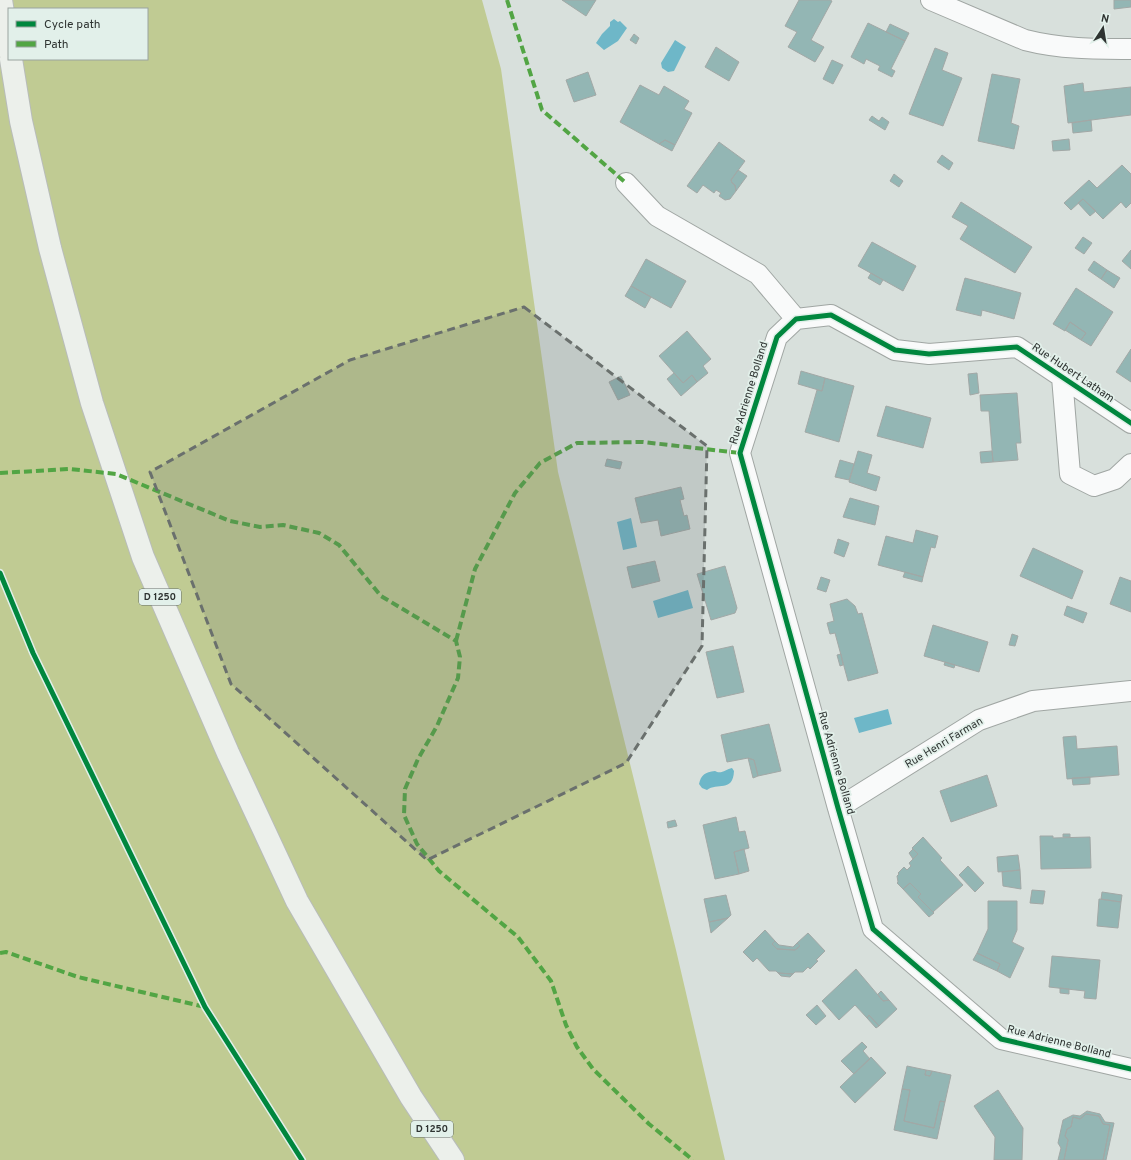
<svg xmlns="http://www.w3.org/2000/svg" width="1131" height="1160" font-family="Overpass,sans-serif">
	<style>
		.forest { fill: #c0cb93; fill-rule: evenodd }
		.water { fill: #6eb7c8 }
		.building { fill: #93b6b4; stroke: #a2a8a6 }
		.lines { fill: none; stroke-linecap: round; stroke-linejoin: round }
		.street-casing { stroke: #a0a6a3; stroke-width: 22 }
		.primary-casing { stroke: #b8bcba; stroke-width: 24 }
		.street { stroke: #f9fafa; stroke-width: 20 }
		.primary { stroke: #ecf0eb; stroke-width: 22 }
		.quiet { stroke: #52a544; stroke-width: 4; stroke-dasharray: 8 4; stroke-linecap: butt }
		.cycleway-casing { stroke: #e2f0ea; stroke-width: 8 }
		.cycleway { stroke: #00873e; stroke-width: 5 }
		.marked { fill: #6a706d; fill-opacity: 0.2; stroke: #6a706d; stroke-width: 3; stroke-dasharray: 8 5; stroke-linejoin: round }
		.labels { text-anchor: middle; dominant-baseline: central; stroke-width: 3.5; stroke-linejoin: round; paint-order: stroke }
		.shield { fill: #e2f0ea; stroke: #646c68; stroke-width: 1 }
		.shield-label { font-size: 10px; font-weight: bold; fill: #2e3331 }
		.street-label { font-size: 11px; fill: #2e3331; stroke: #e2f0ea }
	</style>
	<rect width="100%" height="100%" fill="#d8e0dc"/>
	<path class="forest" d="M 0,0 L 482,0 L 501,69 L 558,472 L 676,950 L 725,1160 L 0,1160 ZM 9,9 L 147,9 L 147,59 L 9,59 Z"/>
	<path class="water" d="M 614,19 L 618,22 L 620,21 L 627,28 L 618,41 L 604,50 L 596,43 L 602,34 L 610,26 L 610,22 Z
		M 675,40 L 686,47 L 674,71 L 668,72 L 662,68 L 661,63 Z
		M 631,518 L 637,547 L 623,550 L 617,522 Z
		M 688,590 L 693,608 L 658,618 L 653,601 Z
		M 888,709 L 892,724 L 859,733 L 854,718 Z
		M 732,768 L 734,771 C 733,793 717,782 707,790 L 702,788 L 699,784 C 701,775 705,772 715,771 C 721,775 726,769 732,768 Z"/>
	<path class="building" d="M 562,0 L 596,0 L 586,16 Z
		M 799,0 L 830,0 L 832,1 L 811,40 L 824,47 L 815,62 L 788,47 L 797,32 L 785,26 Z
		M 1114,0 L 1131,0 L 1131,7 L 1114,9 Z
		M 868,23 L 905,41 L 891,69 L 895,71 L 892,77 L 878,70 L 880,66 L 866,59 L 864,64 L 851,57 Z
		M 890,24 L 909,33 L 905,41 L 886,32 Z
		M 634,34 L 639,38 L 636,44 L 630,40 Z
		M 716,47 L 739,62 L 729,81 L 705,67 Z
		M 935,48 L 948,53 L 942,70 L 962,78 L 943,126 L 909,114 Z
		M 832,60 L 843,65 L 833,84 L 823,79 Z
		M 588,72 L 596,95 L 574,102 L 566,80 Z
		M 992,74 L 1020,79 L 1011,123 L 1019,126 L 1014,149 L 978,141 Z
		M 1083,83 L 1084,92 L 1131,87 L 1131,115 L 1068,123 L 1064,86 Z
		M 640,85 L 659,95 L 664,86 L 689,101 L 684,109 L 692,113 L 675,145 L 665,140 L 659,144 L 620,122 Z
		M 872,116 L 879,121 L 882,117 L 889,122 L 885,130 L 869,120 Z
		M 1091,120 L 1092,131 L 1073,133 L 1072,123 Z
		M 1069,139 L 1070,150 L 1053,151 L 1052,141 Z
		M 665,140 L 675,145 L 672,151 L 659,144 Z
		M 719,142 L 745,161 L 731,180 L 732,183 L 735,185 L 736,191 L 730,199 L 725,200 L 719,196 L 721,193 L 716,190 L 714,193 L 703,185 L 697,193 L 687,186 Z
		M 942,155 L 953,163 L 949,170 L 937,162 Z
		M 1122,165 L 1131,174 L 1131,203 L 1126,208 L 1121,202 L 1103,219 L 1083,199 L 1071,210 L 1064,203 L 1089,180 L 1097,188 Z
		M 738,170 L 747,176 L 736,191 L 735,185 L 732,183 L 731,180 Z
		M 894,174 L 903,181 L 899,187 L 890,181 Z
		M 1083,199 L 1096,211 L 1090,216 L 1078,203 Z
		M 961,202 L 1032,247 L 1015,273 L 960,239 L 968,226 L 952,217 Z
		M 1083,237 L 1092,243 L 1084,254 L 1075,248 Z
		M 872,242 L 916,266 L 903,291 L 858,266 Z
		M 1131,250 L 1131,269 L 1122,261 Z
		M 646,259 L 686,281 L 671,308 L 631,286 Z
		M 1094,261 L 1107,270 L 1101,279 L 1088,270 Z
		M 1107,270 L 1120,278 L 1114,288 L 1101,279 Z
		M 871,273 L 883,280 L 880,285 L 868,278 Z
		M 965,278 L 1021,293 L 1014,319 L 982,310 L 981,316 L 956,310 Z
		M 631,286 L 651,297 L 645,308 L 625,296 Z
		M 1076,288 L 1113,312 L 1091,346 L 1081,340 L 1086,333 L 1070,322 L 1065,331 L 1053,324 Z
		M 1070,322 L 1086,333 L 1081,340 L 1065,330 Z
		M 687,331 L 711,359 L 703,366 L 708,373 L 697,382 L 692,375 L 683,383 L 659,356 Z
		M 1131,349 L 1131,382 L 1116,372 Z
		M 801,371 L 825,378 L 822,391 L 798,384 Z
		M 674,373 L 683,383 L 692,375 L 697,382 L 681,396 L 667,379 Z
		M 977,373 L 979,393 L 970,395 L 968,374 Z
		M 621,376 L 630,395 L 618,400 L 609,382 Z
		M 825,378 L 854,386 L 839,442 L 805,432 L 817,390 L 822,391 Z
		M 1017,393 L 1021,443 L 1016,443 L 1018,460 L 993,462 L 989,411 L 981,411 L 980,395 Z
		M 886,406 L 931,418 L 923,448 L 877,436 Z
		M 858,451 L 872,455 L 867,473 L 880,477 L 876,491 L 849,482 Z
		M 992,451 L 993,462 L 981,463 L 980,452 Z
		M 607,459 L 622,462 L 620,469 L 605,466 Z
		M 840,460 L 854,464 L 849,480 L 835,477 Z
		M 681,487 L 684,499 L 680,500 L 684,516 L 687,515 L 690,529 L 661,536 L 658,520 L 641,523 L 635,498 Z
		M 850,498 L 879,506 L 875,525 L 843,517 Z
		M 916,530 L 938,536 L 935,548 L 931,547 L 923,577 L 878,565 L 886,536 L 913,543 Z
		M 838,539 L 849,543 L 844,557 L 834,553 Z
		M 1033,548 L 1083,571 L 1072,599 L 1020,576 Z
		M 655,561 L 660,581 L 632,588 L 627,567 Z
		M 725,566 L 737,608 L 735,613 L 711,620 L 697,574 Z
		M 905,572 L 923,577 L 922,582 L 903,577 Z
		M 821,577 L 830,580 L 826,592 L 817,589 Z
		M 1120,577 L 1131,581 L 1131,612 L 1110,604 Z
		M 847,599 L 855,606 L 858,614 L 862,613 L 878,673 L 848,681 L 835,633 L 830,634 L 827,623 L 834,621 L 830,604 Z
		M 1067,606 L 1087,613 L 1083,623 L 1064,615 Z
		M 933,625 L 988,642 L 979,672 L 924,656 Z
		M 1012,634 L 1018,636 L 1015,646 L 1009,645 Z
		M 733,646 L 744,692 L 717,698 L 706,652 Z
		M 841,654 L 843,665 L 840,666 L 837,655 Z
		M 945,662 L 955,665 L 954,668 L 944,665 Z
		M 769,724 L 781,771 L 758,776 L 754,760 L 748,758 L 727,762 L 721,735 Z
		M 1076,736 L 1077,749 L 1117,746 L 1119,775 L 1067,779 L 1063,737 Z
		M 748,758 L 754,760 L 758,776 L 753,778 Z
		M 987,775 L 997,806 L 951,822 L 940,791 Z
		M 1090,777 L 1090,784 L 1073,785 L 1072,778 Z
		M 736,817 L 739,832 L 745,831 L 749,848 L 734,852 L 739,874 L 715,879 L 703,825 Z
		M 675,820 L 677,826 L 668,828 L 667,822 Z
		M 1063,834 L 1070,834 L 1070,837 L 1063,837 Z
		M 1040,836 L 1053,836 L 1053,838 L 1090,837 L 1091,868 L 1041,869 Z
		M 923,837 L 942,858 L 940,860 L 963,885 L 933,912 L 918,897 L 921,894 L 910,883 L 903,889 L 897,883 L 898,882 L 897,876 L 899,874 L 898,873 L 904,867 L 907,870 L 911,866 L 909,863 L 918,854 L 912,848 Z
		M 744,849 L 749,871 L 739,874 L 734,852 Z
		M 913,849 L 918,854 L 913,859 L 909,853 Z
		M 1018,855 L 1020,870 L 998,872 L 997,857 Z
		M 968,866 L 984,883 L 975,892 L 959,875 Z
		M 1020,870 L 1021,889 L 1003,886 L 1002,872 Z
		M 910,883 L 921,894 L 918,897 L 934,913 L 929,917 L 903,889 Z
		M 1032,890 L 1045,891 L 1043,904 L 1030,903 Z
		M 1102,892 L 1122,895 L 1121,902 L 1101,899 Z
		M 726,895 L 731,915 L 728,918 L 709,922 L 704,899 Z
		M 1099,899 L 1121,902 L 1118,928 L 1097,926 Z
		M 988,901 L 1017,901 L 1017,930 L 1012,942 L 1024,948 L 1010,978 L 997,971 L 1000,964 L 977,953 L 988,929 Z
		M 728,918 L 711,933 L 709,922 Z
		M 765,930 L 775,941 L 772,944 L 777,949 L 795,950 L 800,946 L 797,943 L 808,933 L 825,951 L 816,960 L 818,961 L 810,969 L 808,967 L 803,972 L 795,972 L 793,974 L 778,973 L 776,971 L 769,971 L 757,958 L 753,962 L 743,952 Z
		M 775,941 L 779,945 L 793,947 L 797,943 L 800,946 L 795,950 L 777,949 L 772,944 Z
		M 977,953 L 1000,964 L 997,971 L 973,960 Z
		M 1052,956 L 1100,960 L 1096,999 L 1084,998 L 1085,991 L 1049,987 Z
		M 856,969 L 883,1001 L 889,1000 L 897,1009 L 879,1026 L 869,1015 L 867,1018 L 855,1005 L 839,1020 L 822,1001 Z
		M 778,973 L 793,974 L 790,977 L 781,976 Z
		M 1060,988 L 1069,989 L 1069,994 L 1060,993 Z
		M 881,991 L 889,1000 L 883,1001 L 879,996 L 878,994 Z
		M 817,1005 L 826,1016 L 816,1025 L 806,1015 Z
		M 869,1015 L 879,1026 L 876,1028 L 867,1018 Z
		M 862,1042 L 867,1047 L 863,1051 L 870,1059 L 854,1074 L 841,1061 Z
		M 871,1057 L 886,1073 L 855,1103 L 840,1087 Z
		M 907,1066 L 926,1070 L 925,1075 L 930,1076 L 932,1071 L 951,1075 L 945,1102 L 940,1101 L 934,1128 L 904,1121 L 910,1090 L 902,1089 Z
		M 926,1070 L 932,1071 L 930,1076 L 925,1075 Z
		M 902,1089 L 910,1090 L 904,1121 L 934,1128 L 940,1101 L 945,1102 L 937,1139 L 894,1130 Z
		M 998,1090 L 1023,1128 L 1022,1160 L 994,1160 L 995,1137 L 974,1106 Z
		M 1087,1111 L 1100,1114 L 1105,1122 L 1114,1123 L 1106,1160 L 1103,1160 L 1110,1125 L 1103,1124 L 1099,1116 L 1086,1114 L 1080,1119 L 1073,1117 L 1071,1127 L 1067,1129 L 1065,1136 L 1068,1140 L 1064,1160 L 1058,1160 L 1061,1148 L 1058,1143 L 1063,1120 L 1073,1115 L 1080,1116 Z
		M 1086,1114 L 1099,1116 L 1103,1124 L 1110,1125 L 1103,1160 L 1064,1160 L 1068,1140 L 1065,1136 L 1067,1129 L 1071,1127 L 1073,1117 L 1080,1119 Z"/>
	<g class="lines">
		<g class="street-casing">
			<path id="street" d="M 931,0 L 1025,40 C 1060,49 1095,49 1131,49
				M 626,183 L 657,216 L 758,274 L 796,319
				M 796,319 L 777,337 L 740,453 L 838,808 L 873,929 L 1001,1039 L 1131,1069
				M 796,319 L 831,315 L 895,350 L 929,354 L 1017,347 L 1131,423
				M 1062,377 L 1070,474 L 1094,486 L 1115,479 L 1131,464
				M 838,808 L 979,720 L 1033,701 L 1131,691"/>
		</g>
		<g class="primary-casing">
			<path id="primary" d="M 1,0 L 9,50
				M 11,59 L 21,121 L 50,248 L 92,403 L 143,557 L 228,753 L 297,901 L 411,1097 L 453,1160"/>
		</g>
		<use href="#street" class="street"/>
		<use href="#primary" class="primary"/>
		<path class="quiet" d="M 507,0 L 542,110 L 626,183
			M 0,473 L 70,469 L 116,474 L 230,521 L 260,527 L 283,525 L 319,533 L 339,545 L 381,596 L 456,641 L 460,657 L 458,678 L 437,726 L 418,759 L 405,789 L 404,815 L 417,844 L 439,871 L 518,937 L 551,981 L 566,1025 L 577,1047 L 593,1069 L 649,1124 L 693,1160
			M 456,641 L 475,569 L 515,493 L 540,463 L 577,443 L 643,442 L 740,453
			M 0,953 L 6,952 L 78,977 L 205,1007"/>
		<g class="cycleway-casing">
			<path id="cycleway" d="M 1131,423 L 1017,347 L 929,354 L 895,350 L 831,315 L 796,319 L 777,337 L 740,453 L 838,808 L 873,929 L 1001,1039 L 1131,1069
				M 0,573 L 33,653 L 205,1007 L 302,1160"/>
		</g>
		<use href="#cycleway" class="cycleway"/>
	</g>
	<path class="marked" d="M 524,307 L 707,446 L 702,646 L 626,763 L 427,860 L 231,684 L 150,472 L 350,360 Z"/>
	<g class="labels">
		<g class="shield">
			<rect x="139" y="589" width="42" height="16" rx="3"/>
			<rect x="411" y="1121" width="42" height="16" rx="3"/>
		</g>
		<g class="shield-label">
			<text x="160" y="597">D 1250</text>
			<text x="432" y="1129">D 1250</text>
		</g>
		<g class="street-label">
			<text transform="translate(1073 373) rotate(34)">Rue Hubert Latham</text>
			<text transform="translate(749 393) rotate(-73)">Rue Adrienne Bolland</text>
			<text transform="translate(944 743) rotate(-31)">Rue Henri Farman</text>
			<text transform="translate(836 763) rotate(74)">Rue Adrienne Bolland</text>
			<text transform="translate(1059 1042) rotate(14)">Rue Adrienne Bolland</text>
		</g>
	</g>
	<rect x="8" y="8" width="140" height="52" fill="#e2f0ea" stroke="#9aa4a0"/>
	<rect x="16" y="21" width="20" height="6" fill="#00873e" stroke="#9aa4a0"/>
	<text x="44" y="28" font-size="12" fill="#2e3331">Cycle path</text>
	<rect x="16" y="41" width="20" height="6" fill="#52a544" stroke="#9aa4a0"/>
	<text x="44" y="48" font-size="12" fill="#2e3331">Path</text>
	<g transform="translate(1103 28) rotate(12)" stroke="#e2f0ea" stroke-width="3" paint-order="stroke">
	<path d="M0-3L7 15L0 10L-7 15Z" fill="#2e3331"/>
	<text y="-6" font-size="11" font-weight="bold" text-anchor="middle" fill="#2e3331">N</text>
	</g>
</svg>
